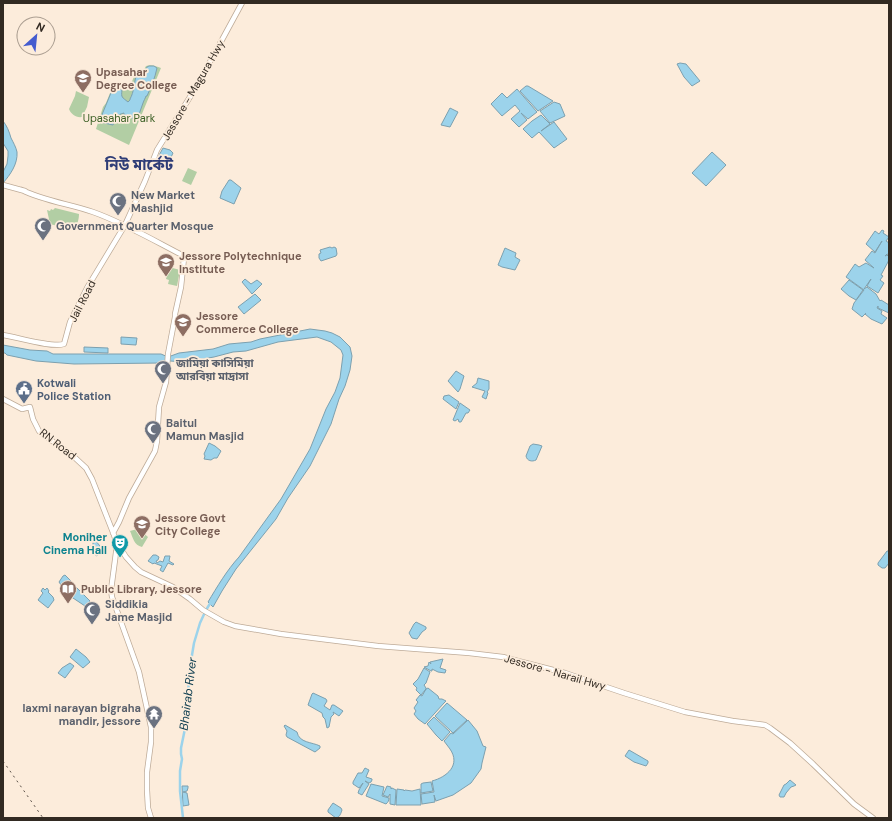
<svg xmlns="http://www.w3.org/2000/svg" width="892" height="821" font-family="'DM Sans','Noto Sans Bengali',sans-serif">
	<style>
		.green { fill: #b2cea4 }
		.water { fill: #9cd3eb; stroke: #7ca0af }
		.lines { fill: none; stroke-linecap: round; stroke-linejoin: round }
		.river { stroke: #9cd3eb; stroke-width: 2.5 }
		.highway-casing { stroke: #beab98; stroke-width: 6 }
		.highway { stroke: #fff; stroke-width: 4.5 }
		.rail { stroke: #594f46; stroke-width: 1; stroke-dasharray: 2 4; stroke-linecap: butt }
		.labels { text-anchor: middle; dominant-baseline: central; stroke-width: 3.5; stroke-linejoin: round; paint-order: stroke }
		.education-label { font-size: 11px; font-weight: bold; fill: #785e54; stroke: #fcecdb; text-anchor: start }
		.street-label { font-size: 11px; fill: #322a22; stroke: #fcecdb }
		.park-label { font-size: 11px; fill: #3b5f24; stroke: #fcecdb }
		.worship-label { font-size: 11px; font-weight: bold; fill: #5b616d; stroke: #fcecdb; text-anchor: start }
		.service-label { font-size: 11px; font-weight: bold; fill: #4e5e75; stroke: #fcecdb; text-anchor: start }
		.culture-label { font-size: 11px; font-weight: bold; fill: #0d838f; stroke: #fcecdb; text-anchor: end }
		.water-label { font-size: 12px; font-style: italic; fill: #124052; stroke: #fcecdb }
		.district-label { font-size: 15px; font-weight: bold; fill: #2f3d77; stroke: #fcecdb }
	</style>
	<rect width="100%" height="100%" fill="#fcecdb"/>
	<path class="green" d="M 146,66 C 151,64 156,66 161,68 L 129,145 L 96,129 L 103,107 L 106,103 L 112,88 L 115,85 L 126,87 L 131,84 L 135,74 L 137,73 L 142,73 Z
		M 76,91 L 89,97 L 87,107 L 82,117 C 76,118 71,114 69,109 L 75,96 Z
		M 188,168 L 197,172 L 191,185 L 182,181 Z
		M 55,208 L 79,214 C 79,219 77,227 73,230 L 50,224 L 47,210 L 50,211 L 51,209 L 53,210 Z
		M 169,267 L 180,270 L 177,286 L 168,284 L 169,280 L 166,279 Z
		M 137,529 L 140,530 L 148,537 L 142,547 C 134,545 133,538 130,531 Z"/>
	<path class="water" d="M 680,63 L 686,64 L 700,81 L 692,86 L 684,77 L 677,64 Z
		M 149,66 L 154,66 L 157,68 C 155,78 151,87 147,96 L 146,96 C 145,99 144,100 143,103 L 137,120 L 124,115 L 124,113 C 116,115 116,117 113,125 L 100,122 L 101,117 L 113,88 L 114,87 L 122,90 C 121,98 122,97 128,102 L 130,100 L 130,99 C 134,92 134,84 136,76 L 138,75 L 143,76 L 147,67 Z
		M 526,86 L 528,86 L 553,101 L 538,111 L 520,91 Z
		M 517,89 L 537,112 L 528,119 L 521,113 L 527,120 L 519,127 L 511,119 L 520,111 L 515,105 L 502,116 L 491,104 L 502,93 L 507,98 Z
		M 554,102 L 560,104 L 565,116 L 550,123 L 540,111 Z
		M 450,108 L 458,112 L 450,127 L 441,125 Z
		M 541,115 L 550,124 L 541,131 L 554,122 L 567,139 L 554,148 L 539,132 L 532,138 L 523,129 L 532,121 Z
		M 3,121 C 7,126 9,131 11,138 C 13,142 16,147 17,152 C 18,164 10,175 3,183 L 3,172 L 7,164 L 8,156 L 8,151 L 3,143 Z
		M 163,148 L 170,150 L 173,153 L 166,168 L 157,164 L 156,161 Z
		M 712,152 L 726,165 L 706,186 L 692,173 Z
		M 229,180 L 231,180 L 241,188 L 234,204 L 220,198 L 222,191 Z
		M 882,230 L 884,231 L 883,233 L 889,237 L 886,241 L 889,243 L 889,255 L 887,254 L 885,256 L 887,255 L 889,257 L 889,260 L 881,275 L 883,276 L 880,280 L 884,283 L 878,293 L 867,286 L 871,279 L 864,289 L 867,287 L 876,294 L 880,301 L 881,300 L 889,305 L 889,313 L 878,308 L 878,306 L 877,308 L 882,311 L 881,314 L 887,318 L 882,324 L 871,319 L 865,314 L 866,313 L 862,317 L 852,309 L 854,303 L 864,290 L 846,277 L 855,264 L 859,267 L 866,263 L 874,268 L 865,260 L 872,251 L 875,253 L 882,241 L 875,252 L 866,244 L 875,231 L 879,234 Z
		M 330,247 L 332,248 L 334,247 L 336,248 L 337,254 L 336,256 L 321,261 L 319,258 L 319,254 L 321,253 L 320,250 Z
		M 505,248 L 516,253 L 515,257 L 520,260 L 515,270 L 502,267 L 498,265 Z
		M 245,279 L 251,284 L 257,280 L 262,284 L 252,294 L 242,282 Z
		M 849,280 L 863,290 L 856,300 L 849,296 L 841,289 Z
		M 255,294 L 261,300 L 244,314 L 238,307 Z
		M 310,329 L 325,331 L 332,333 L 340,337 L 350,347 L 352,356 L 350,370 L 345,386 L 339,399 L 331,424 L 310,466 L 288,498 L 276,519 L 236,569 L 222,591 L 213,607 L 208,602 C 217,587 227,570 239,557 L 281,499 L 310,449 L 326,409 L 335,392 L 340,378 L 343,355 L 341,350 L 331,342 L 317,337 L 278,342 L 246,351 L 233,352 L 214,357 L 185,362 L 170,361 L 166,361 L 162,363 L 74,364 L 36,361 L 7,355 L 5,353 L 3,353 L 3,345 L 30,350 L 47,351 L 53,354 L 161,354 L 168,357 L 179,353 L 213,349 L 229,344 L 251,342 L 260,339 Z
		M 121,337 L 137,338 L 136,345 L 121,344 Z
		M 84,347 L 108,348 L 108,353 L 84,352 Z
		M 456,371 L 464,376 L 460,389 L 458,392 L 448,381 Z
		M 478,378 L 489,381 L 489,389 L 487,392 L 488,393 L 486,399 L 482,397 L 485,391 L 472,387 L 477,383 L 477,382 Z
		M 449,395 L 459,402 L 456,409 L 443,399 L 444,396 Z
		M 460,403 L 470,410 L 468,413 L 466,413 L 461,422 L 459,422 L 458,419 L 455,421 L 453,420 Z
		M 209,443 L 215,446 L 221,451 L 217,458 L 214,458 L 211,460 L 204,459 L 205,456 L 204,454 Z
		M 533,444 L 539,445 L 542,446 L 536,460 C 532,462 527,461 526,456 L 530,446 Z
		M 95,540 L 105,552 L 101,552 L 97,556 L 94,554 L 94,550 L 92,550 L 89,551 L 87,549 L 88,547 L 93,545 L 93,541 Z
		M 887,551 L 889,551 L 889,563 L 885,568 L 882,568 L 878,565 L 878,563 Z
		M 153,555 L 156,555 L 159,557 L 158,560 L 156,561 L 157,563 L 160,561 L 163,562 L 165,556 L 170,556 L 169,561 L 174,564 L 173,565 L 168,563 L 163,572 L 160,570 L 162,566 L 154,563 L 153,564 L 148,561 Z
		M 65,575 L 71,581 L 75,586 L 90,601 L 85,606 L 67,594 L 59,582 L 63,576 Z
		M 43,588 L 45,590 L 47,588 L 49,591 L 48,592 L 53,597 L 54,600 L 48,608 L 38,600 L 43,593 L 41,591 Z
		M 416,622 L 426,627 L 426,629 L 422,632 L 417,639 L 412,638 L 409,633 L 414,624 Z
		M 76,649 L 86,657 L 90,662 L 83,668 L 70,657 Z
		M 443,659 L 440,668 L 446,670 L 445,673 L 438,672 L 432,669 L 432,671 L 431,671 L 424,667 L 428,666 L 429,662 L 431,664 L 430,662 Z
		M 70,663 L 74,666 L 65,678 L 58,673 L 62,668 Z
		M 424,668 L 430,672 L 426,683 L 424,685 L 426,688 L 426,689 L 428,688 L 438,696 L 439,699 L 442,699 L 446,701 L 444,703 L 425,724 L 418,719 L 414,714 L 416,711 L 414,708 L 418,702 L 416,700 L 420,695 L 422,696 L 426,689 L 421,695 L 416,690 L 417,688 L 413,684 L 418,679 Z
		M 313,693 L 326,699 L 327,701 L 324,706 L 330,710 L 332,705 L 334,705 L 343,711 L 339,716 L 333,712 L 334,714 L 331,717 L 329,727 L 327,728 L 325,719 L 323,717 L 322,713 L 308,705 L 312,694 Z
		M 447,703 L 467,720 L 453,733 L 435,716 Z
		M 434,717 L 450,732 L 442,741 L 436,735 L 427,724 Z
		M 468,720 L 477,731 L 483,746 L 486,747 L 482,763 L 481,769 L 471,783 L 453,795 L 436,801 L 434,795 L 435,802 L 422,804 L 421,794 L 434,792 L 432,781 C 447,777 461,765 450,749 C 448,746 446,744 444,741 L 451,733 L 453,734 Z
		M 285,725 L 297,732 C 299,743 312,742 320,746 L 320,748 L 315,752 L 287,737 L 286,735 L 287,731 L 284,726 Z
		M 629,750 L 648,761 L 648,763 L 646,766 L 634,762 L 625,756 Z
		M 365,768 L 369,770 L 366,777 L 372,779 L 372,780 L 371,782 L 369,783 L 365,781 L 369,784 L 362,795 L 358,793 L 359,790 L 363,783 L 359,788 L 353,784 L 353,782 L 358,773 L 362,773 Z
		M 790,780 L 796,785 L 794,786 L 791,787 L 786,793 L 784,797 L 780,797 L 779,795 L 784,785 L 786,784 Z
		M 431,782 L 433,791 L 421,793 L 421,784 L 423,783 Z
		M 371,784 L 384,787 L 382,796 L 389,798 C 389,801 388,802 386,804 L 366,796 Z
		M 182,786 L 188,786 L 188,788 L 187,791 L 183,792 L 187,793 L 189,805 L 183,806 Z
		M 387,786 L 391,787 L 391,789 L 392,788 L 396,790 L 395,805 L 390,804 L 390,794 L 388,797 L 383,795 Z
		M 397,789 L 404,790 L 404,791 L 405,790 L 412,791 L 420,789 L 421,805 L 396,805 Z
		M 333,803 L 341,808 L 342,810 C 341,813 340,817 336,818 L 328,812 L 328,810 Z"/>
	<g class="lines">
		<path class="river" d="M 183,818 L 180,791 L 180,771 L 182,759 L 181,754 L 181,748 L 188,714 L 187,707 L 190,667 L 194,643 L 200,623 L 206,610 L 211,602"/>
		<g class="highway-casing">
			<path id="highway" d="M 3,185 L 25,191
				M 22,190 C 44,201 70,204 93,212 C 124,223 153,240 182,255 L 184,258 L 181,287 L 175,314 L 175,317 L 168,354 L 166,382 L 159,407 L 157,441 L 155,451 L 129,498 L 119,522 L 113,533
				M 3,335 C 17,337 52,348 64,344 L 70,322 L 87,288 L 125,225 L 145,181 L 157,150 L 198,84 L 242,3
				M 3,399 L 22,409 L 30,407 L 33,419 L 39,431 L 59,446 L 72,455 L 86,468 L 92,479 L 114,535 L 117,544
				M 117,545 L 111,590 L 112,597 L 139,672 L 151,727 L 151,742 L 147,772 L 147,790 L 148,808 L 151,818
				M 119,546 L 126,557 L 135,567 L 141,572 L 173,587 L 190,599 L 203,610 L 224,622 L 235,626 L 281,634 L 378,646 L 469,653 L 503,657 L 565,673 L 624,693 L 685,712 L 733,721 L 765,725 L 770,728 L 790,743 L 813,764 L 854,804 L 873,818"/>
		</g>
		<use href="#highway" class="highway"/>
		<path class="rail" d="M 3,761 L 43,818"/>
	</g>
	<defs>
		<g id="university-pin" transform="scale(0.9)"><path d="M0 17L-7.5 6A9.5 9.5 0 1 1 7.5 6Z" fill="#8d6e63" stroke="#fcecdb"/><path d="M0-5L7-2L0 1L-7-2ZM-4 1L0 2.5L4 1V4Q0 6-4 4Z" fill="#fff"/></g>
		<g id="mosque-pin" transform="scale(0.9)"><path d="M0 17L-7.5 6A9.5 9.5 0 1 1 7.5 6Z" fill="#6b7280" stroke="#fcecdb"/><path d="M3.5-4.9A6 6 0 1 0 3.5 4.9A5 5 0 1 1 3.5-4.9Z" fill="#fff"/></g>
		<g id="civic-pin" transform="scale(0.9)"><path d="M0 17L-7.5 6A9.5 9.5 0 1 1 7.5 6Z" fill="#5c6f8a" stroke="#fcecdb"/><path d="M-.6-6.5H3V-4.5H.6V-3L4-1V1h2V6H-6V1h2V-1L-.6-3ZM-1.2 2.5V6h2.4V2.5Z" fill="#fff"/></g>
		<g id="theatre-pin" transform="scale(0.9)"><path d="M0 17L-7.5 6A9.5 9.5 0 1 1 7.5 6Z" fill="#0f9aa8" stroke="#fcecdb"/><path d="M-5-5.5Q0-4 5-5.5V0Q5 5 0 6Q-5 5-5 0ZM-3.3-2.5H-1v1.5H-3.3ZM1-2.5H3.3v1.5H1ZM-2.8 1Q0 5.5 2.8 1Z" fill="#fff"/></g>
		<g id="library-pin" transform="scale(0.9)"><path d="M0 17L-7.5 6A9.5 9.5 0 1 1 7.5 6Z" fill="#8d6e63" stroke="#fcecdb"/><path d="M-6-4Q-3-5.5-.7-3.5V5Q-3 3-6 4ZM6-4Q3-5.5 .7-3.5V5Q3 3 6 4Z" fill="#fff"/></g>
		<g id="temple-pin" transform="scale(0.9)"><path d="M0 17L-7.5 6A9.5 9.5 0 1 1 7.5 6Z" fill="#6b7280" stroke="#fcecdb"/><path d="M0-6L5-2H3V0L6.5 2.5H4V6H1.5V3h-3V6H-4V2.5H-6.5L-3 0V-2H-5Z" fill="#fff"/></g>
	</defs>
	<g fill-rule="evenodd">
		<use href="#university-pin" x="83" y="78"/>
		<use href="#mosque-pin" x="118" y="201"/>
		<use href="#mosque-pin" x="43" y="226"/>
		<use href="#university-pin" x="166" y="262"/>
		<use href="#university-pin" x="183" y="322"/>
		<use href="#mosque-pin" x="163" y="369"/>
		<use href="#civic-pin" x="24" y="389"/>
		<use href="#mosque-pin" x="153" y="429"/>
		<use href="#university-pin" x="142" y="524"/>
		<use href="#theatre-pin" x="120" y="543"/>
		<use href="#library-pin" x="68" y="589"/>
		<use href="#mosque-pin" x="92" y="610"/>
		<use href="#temple-pin" x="154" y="714"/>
	</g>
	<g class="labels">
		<g class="education-label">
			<text x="96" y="72">Upasahar<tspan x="96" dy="13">Degree College</tspan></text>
			<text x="179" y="256">Jessore Polytechnique<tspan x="179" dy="13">Institute</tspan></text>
			<text x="196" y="316">Jessore<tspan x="196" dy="13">Commerce College</tspan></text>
			<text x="155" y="518">Jessore Govt<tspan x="155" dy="13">City College</tspan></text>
			<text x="81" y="589">Public Library, Jessore</text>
		</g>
		<g class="street-label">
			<text transform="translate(193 90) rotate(-60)">Jessore - Magura Hwy</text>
			<text transform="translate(82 301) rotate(-63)">Jail Road</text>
			<text transform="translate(58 444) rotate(38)">RN Road</text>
			<text transform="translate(555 672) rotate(16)">Jessore - Narail Hwy</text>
		</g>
		<g class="park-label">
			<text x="119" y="118">Upasahar Park</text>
		</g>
		<g class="worship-label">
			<text x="131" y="195">New Market<tspan x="131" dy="13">Mashjid</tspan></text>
			<text x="56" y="226">Government Quarter Mosque</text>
			<text x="176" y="363">জামিয়া কাসিমিয়া<tspan x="176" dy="13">আরবিয়া মাদ্রাসা</tspan></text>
			<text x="166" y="423">Baitul<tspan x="166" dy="13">Mamun Masjid</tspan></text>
			<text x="105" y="604">Siddikia<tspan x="105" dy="13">Jame Masjid</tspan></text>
			<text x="141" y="708" text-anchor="end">laxmi narayan bigraha<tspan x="141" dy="13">mandir, jessore</tspan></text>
		</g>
		<g class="service-label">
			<text x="37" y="383">Kotwali<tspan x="37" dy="13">Police Station</tspan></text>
		</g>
		<g class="culture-label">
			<text x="107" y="537">Moniher<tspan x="107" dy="13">Cinema Hall</tspan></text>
		</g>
		<g class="water-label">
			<text transform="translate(188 694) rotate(-83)">Bhairab River</text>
		</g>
		<g class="district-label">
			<text x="139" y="165">নিউ মার্কেট</text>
		</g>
	</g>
	<rect width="892" height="821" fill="none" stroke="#322a22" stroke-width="8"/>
	<g transform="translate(36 36) rotate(27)"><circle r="19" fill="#fcecdb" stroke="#ab9e91"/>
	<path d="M0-3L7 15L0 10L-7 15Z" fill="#455ccf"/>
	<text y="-6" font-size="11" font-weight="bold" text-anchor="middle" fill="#322a22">N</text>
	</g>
</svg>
